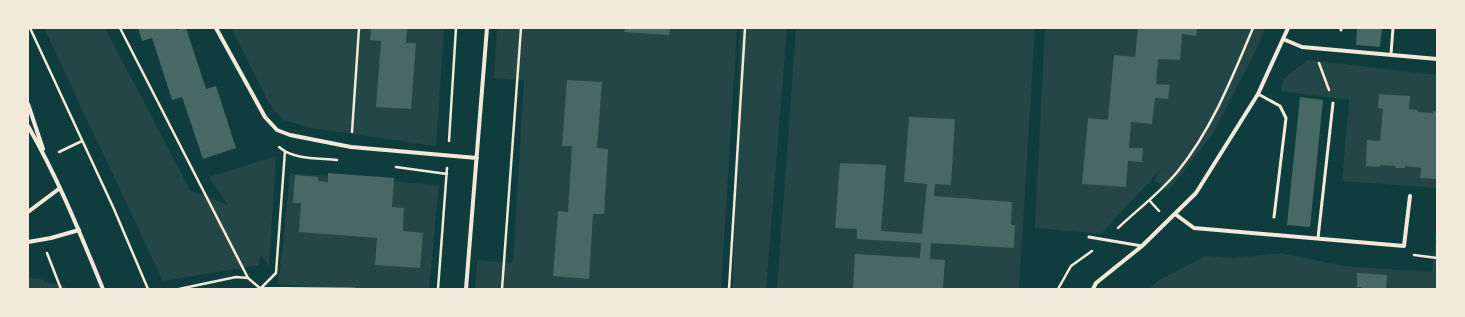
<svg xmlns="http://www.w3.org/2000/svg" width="1465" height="317" font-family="Figtree,sans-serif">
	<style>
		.green { fill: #244646 }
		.building { fill: #486865 }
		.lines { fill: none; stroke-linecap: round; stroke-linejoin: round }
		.path { stroke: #f1e9da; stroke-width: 2.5 }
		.service { stroke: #f1e9da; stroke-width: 3 }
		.minor { stroke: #f1e9da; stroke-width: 4 }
	</style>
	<rect width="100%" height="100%" fill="#0f3d3e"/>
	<path class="green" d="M 44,28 L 105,28 L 190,190 L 228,205 L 209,177 L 276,156 L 269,266 L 261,255 L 259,265 L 163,281 Z
		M 231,28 L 444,28 L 436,146 L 312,128 L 283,120 L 269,103 Z
		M 497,28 L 737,28 L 721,289 L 475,289 L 477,260 L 513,263 L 524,80 L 494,78 Z
		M 740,28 L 787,28 L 766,289 L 733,289 Z
		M 796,28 L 1035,28 L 1019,289 L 777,289 Z
		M 1045,28 L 1265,28 L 1259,43 L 1213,134 L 1168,191 L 1154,180 L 1164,166 L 1101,234 L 1035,228 Z
		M 1308,60 L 1437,75 L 1437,188 L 1342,181 L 1349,100 L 1281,91 L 1283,79 Z
		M 290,173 L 439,185 L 429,289 L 334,289 L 278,284 L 284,237 Z
		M 1437,225 L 1437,289 L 1149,289 L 1159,280 L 1206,256 L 1234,258 L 1282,253 L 1343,266 L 1432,272 Z
		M 28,277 L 44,280 L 44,282 L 63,285 L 67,289 L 28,289 Z"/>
	<path class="building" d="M 138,28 L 175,28 L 176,30 L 186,28 L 206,89 L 216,86 L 236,148 L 203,159 L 182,97 L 172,100 L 152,38 L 142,41 Z
		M 371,28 L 407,28 L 406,43 L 416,43 L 411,109 L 376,107 L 381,41 L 370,40 Z
		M 625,28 L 670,28 L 669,35 L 624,32 Z
		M 1138,28 L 1197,28 L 1196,36 L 1182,34 L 1180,60 L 1158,59 L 1156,84 L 1170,85 L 1168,99 L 1155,98 L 1152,124 L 1131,122 L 1129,148 L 1143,148 L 1142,162 L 1128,161 L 1126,187 L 1082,184 L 1088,118 L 1108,120 L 1114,55 L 1135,57 Z
		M 1357,28 L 1382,28 L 1380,47 L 1356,45 Z
		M 567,80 L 602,82 L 597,148 L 608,149 L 604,214 L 593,214 L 589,279 L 553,276 L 558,211 L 568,212 L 572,146 L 562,146 Z
		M 1379,94 L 1410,96 L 1409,109 L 1418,110 L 1418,112 L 1433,113 L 1433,111 L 1437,112 L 1437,179 L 1420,178 L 1421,168 L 1405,166 L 1405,168 L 1395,168 L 1396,166 L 1380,165 L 1380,167 L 1366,166 L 1367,140 L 1380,141 L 1383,109 L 1378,108 Z
		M 1300,97 L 1323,100 L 1310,227 L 1287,225 Z
		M 909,117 L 955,119 L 951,185 L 935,184 L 934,196 L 1012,202 L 1011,225 L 1015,225 L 1014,248 L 931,243 L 930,259 L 945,260 L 943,289 L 853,288 L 855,254 L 920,258 L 921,243 L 857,239 L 857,229 L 835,228 L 840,163 L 886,165 L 881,231 L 922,234 L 927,184 L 904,182 Z
		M 328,173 L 394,178 L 392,207 L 404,208 L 403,231 L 423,233 L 420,268 L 375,265 L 377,238 L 299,232 L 301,203 L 293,203 L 295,175 L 318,177 L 318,181 L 328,182 Z
		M 1357,273 L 1387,275 L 1386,289 L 1361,289 L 1361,287 L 1357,287 Z"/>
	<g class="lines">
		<path class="path" d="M 30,28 L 114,209 L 148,289
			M 120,28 L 248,278 L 261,289
			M 1319,63 L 1329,90
			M 352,132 L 359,28
			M 449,141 L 456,28
			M 279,147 C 294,160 318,158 337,160
			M 59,152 L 82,141
			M 396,167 L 447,174
			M 1150,201 L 1159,211
			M 1118,228 C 1138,209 1160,193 1178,171 C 1212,129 1232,78 1253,28
			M 47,253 L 61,289
			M 1414,255 L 1437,258
			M 261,288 L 276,273 L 285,151
			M 262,288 L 355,289
			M 179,289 L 236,277 L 248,278
			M 438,289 L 447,168
			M 502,289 L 521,28
			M 729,289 L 745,28
			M 1058,289 L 1071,266 L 1092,251"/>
		<path class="service" d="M 1341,30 L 1341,28
			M 1391,54 L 1393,28
			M 1258,94 L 1280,106 L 1286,118 L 1274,217
			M 1089,237 L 1142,246
			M 1318,238 L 1333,103"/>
		<path class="minor" d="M 216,28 L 265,117 L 277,130 L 290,135 L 351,147 L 477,158
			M 1283,39 L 1302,47 L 1437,59
			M 28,104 L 43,149
			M 28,126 C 58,178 80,233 103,289
			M 28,212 L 60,188
			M 1175,214 L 1194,228 L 1404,246 L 1410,196
			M 28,242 L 51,238 L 79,230
			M 466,289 L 487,28
			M 1093,289 L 1096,283 L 1142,246 L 1196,193 L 1258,94 L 1288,28"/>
	</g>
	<rect width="1465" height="317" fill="none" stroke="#f1e9da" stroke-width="58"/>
</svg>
